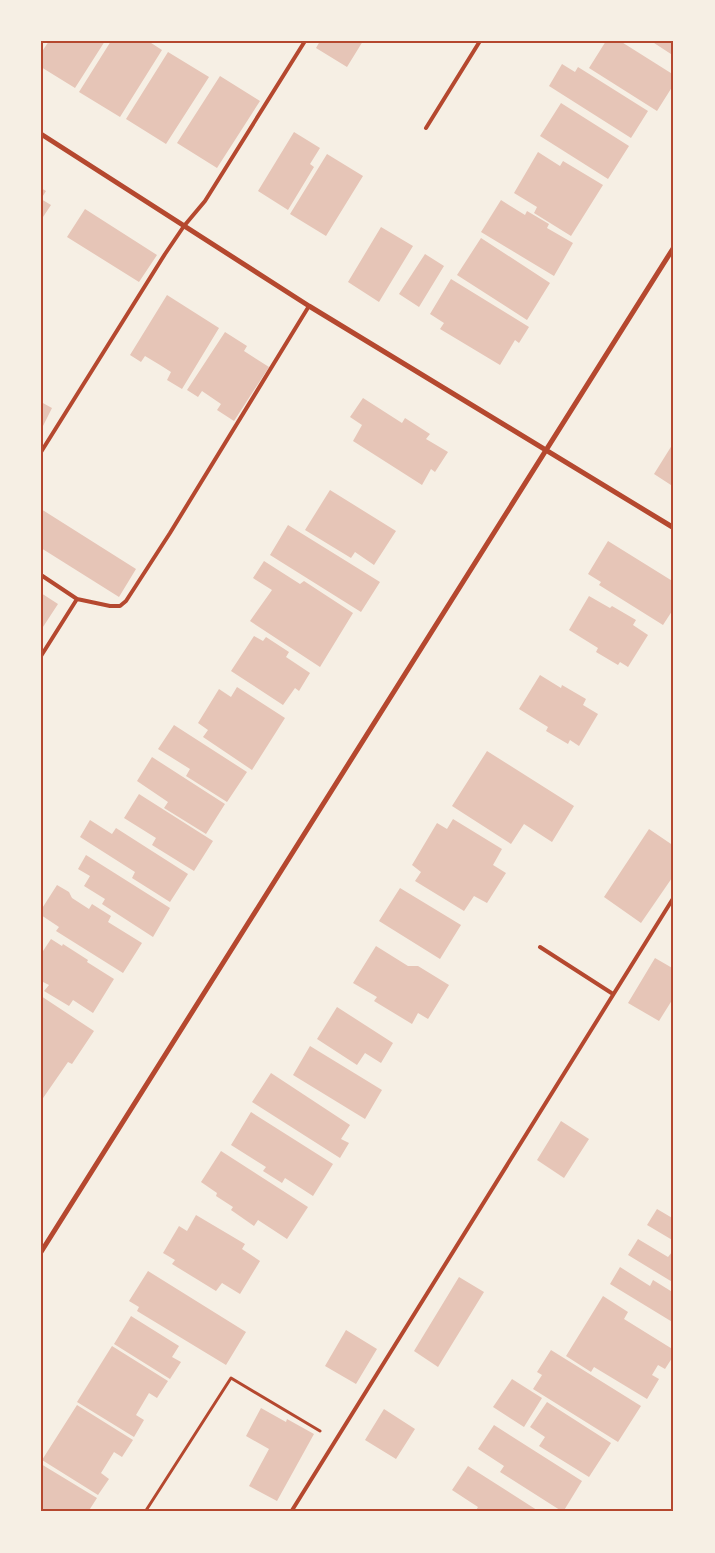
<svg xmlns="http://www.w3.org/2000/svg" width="715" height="1553" font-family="'Noto Serif',serif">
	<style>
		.building { fill: #e6c5b7 }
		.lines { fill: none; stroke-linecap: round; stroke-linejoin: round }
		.path { stroke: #b5482f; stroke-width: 3 }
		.service { stroke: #b5482f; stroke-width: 4 }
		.minor { stroke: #b5482f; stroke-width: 5 }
		.neatline { fill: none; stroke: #b5482f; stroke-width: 2 }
	</style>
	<rect width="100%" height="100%" fill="#f6efe4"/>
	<path class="building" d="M 49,41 L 105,41 L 75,88 L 41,67 L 41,53 Z
		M 111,41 L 148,41 L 162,50 L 120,117 L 79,92 Z
		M 320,41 L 363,41 L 347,67 L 316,48 Z
		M 606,41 L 620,41 L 674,75 L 674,84 L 657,111 L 589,68 Z
		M 651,41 L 674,41 L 674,56 Z
		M 168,52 L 209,77 L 166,144 L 126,119 Z
		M 562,64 L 575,72 L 578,67 L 648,111 L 631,138 L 549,86 Z
		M 220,76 L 260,101 L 217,168 L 177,143 Z
		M 561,103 L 629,146 L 608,179 L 540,136 Z
		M 294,132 L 320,148 L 310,164 L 314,167 L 288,210 L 258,191 Z
		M 538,152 L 560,166 L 563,161 L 603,185 L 571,236 L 534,213 L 537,207 L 514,193 Z
		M 327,154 L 363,176 L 326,236 L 290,214 Z
		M 41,188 L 46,191 L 41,199 L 51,205 L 41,220 Z
		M 501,200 L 525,215 L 527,211 L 549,224 L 547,228 L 573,243 L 554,276 L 481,232 Z
		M 85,209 L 157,255 L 139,282 L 67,237 Z
		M 381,227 L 413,246 L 379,302 L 348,282 Z
		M 481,238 L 550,283 L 527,320 L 457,275 Z
		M 425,254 L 444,266 L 419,307 L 399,294 Z
		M 451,279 L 529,327 L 519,343 L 515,340 L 500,365 L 440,329 L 444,323 L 430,314 Z
		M 167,295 L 219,328 L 182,389 L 167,380 L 171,372 L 160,365 L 145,356 L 141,362 L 130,355 Z
		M 225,332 L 247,346 L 244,351 L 269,367 L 234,421 L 217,410 L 221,404 L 202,391 L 198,397 L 187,390 Z
		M 363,398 L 402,423 L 405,418 L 430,434 L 426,439 L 448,452 L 435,472 L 431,469 L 422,485 L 353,441 L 362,425 L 350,417 Z
		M 41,402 L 52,408 L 43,426 L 41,425 Z
		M 674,442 L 674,487 L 654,474 Z
		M 330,490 L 396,531 L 374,565 L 355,552 L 351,558 L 305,530 Z
		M 41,509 L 136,569 L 119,597 L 41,548 Z
		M 288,525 L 380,582 L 361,612 L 270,555 Z
		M 608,541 L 674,582 L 674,608 L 663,625 L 599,585 L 601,582 L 588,574 Z
		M 264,561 L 300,584 L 304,581 L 353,613 L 320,667 L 250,621 L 272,590 L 253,578 Z
		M 41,593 L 58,604 L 41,630 Z
		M 589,596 L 610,608 L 612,606 L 636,620 L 633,625 L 648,635 L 628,667 L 620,662 L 618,665 L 596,652 L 598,648 L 569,630 Z
		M 254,636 L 263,641 L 266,637 L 289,652 L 286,657 L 310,673 L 299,691 L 295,688 L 283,705 L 231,671 Z
		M 540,675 L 561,688 L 562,685 L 586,699 L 583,705 L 598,714 L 579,746 L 570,740 L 568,744 L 546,731 L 548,727 L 519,709 Z
		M 237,687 L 285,718 L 252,770 L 203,737 L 208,730 L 198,723 L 219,689 L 231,697 Z
		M 174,725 L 247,772 L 227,802 L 186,776 L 190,769 L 158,749 Z
		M 487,751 L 574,806 L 552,842 L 524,824 L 511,844 L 452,806 Z
		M 152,757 L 225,804 L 206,834 L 164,808 L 168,802 L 137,781 Z
		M 139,794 L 213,841 L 194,871 L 152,845 L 156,838 L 124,818 Z
		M 453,819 L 502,849 L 493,865 L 506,873 L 487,903 L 474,896 L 464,911 L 415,881 L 421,872 L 412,865 L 437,823 L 447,829 Z
		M 90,820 L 112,834 L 116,828 L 188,874 L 170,902 L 132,878 L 135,872 L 80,837 Z
		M 649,829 L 674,846 L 674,875 L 641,923 L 604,897 Z
		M 86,855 L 170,908 L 153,937 L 102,904 L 105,899 L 84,886 L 90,876 L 78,869 Z
		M 57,885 L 69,892 L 72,898 L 89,909 L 92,904 L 111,916 L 108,922 L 142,943 L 123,973 L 56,931 L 59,927 L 41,915 L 41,910 Z
		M 400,888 L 461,925 L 440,959 L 379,921 Z
		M 51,939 L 62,946 L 63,944 L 88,960 L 87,962 L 114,979 L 93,1013 L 73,1000 L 69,1006 L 44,991 L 49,985 L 41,981 L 41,954 Z
		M 376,946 L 408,966 L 418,966 L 449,985 L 428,1019 L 418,1013 L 412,1024 L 374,1001 L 377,997 L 353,983 Z
		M 655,958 L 674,969 L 674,997 L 659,1021 L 628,1003 Z
		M 41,996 L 94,1031 L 72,1064 L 68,1062 L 41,1101 Z
		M 337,1007 L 393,1043 L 381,1063 L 365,1053 L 357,1065 L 317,1039 Z
		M 310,1046 L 382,1090 L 365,1119 L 293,1075 Z
		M 271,1073 L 350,1125 L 341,1139 L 349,1143 L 340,1158 L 252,1102 Z
		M 251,1112 L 333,1164 L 313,1196 L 285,1178 L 282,1183 L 263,1171 L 266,1167 L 231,1145 Z
		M 561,1121 L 589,1139 L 564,1178 L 537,1160 Z
		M 221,1151 L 308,1207 L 287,1239 L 258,1220 L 254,1226 L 231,1210 L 233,1207 L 216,1196 L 217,1193 L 201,1182 Z
		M 657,1209 L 674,1219 L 674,1241 L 647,1225 Z
		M 196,1215 L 245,1244 L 242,1249 L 260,1261 L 240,1294 L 222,1283 L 216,1291 L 172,1264 L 175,1260 L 163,1253 L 179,1226 L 187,1231 Z
		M 638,1239 L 668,1257 L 672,1252 L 674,1253 L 674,1283 L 628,1255 Z
		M 620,1267 L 650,1286 L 653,1280 L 674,1293 L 674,1323 L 610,1284 Z
		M 148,1271 L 246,1332 L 226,1365 L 137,1311 L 139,1307 L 129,1301 Z
		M 459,1277 L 484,1292 L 438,1367 L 414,1351 Z
		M 603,1296 L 628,1312 L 624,1319 L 674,1350 L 674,1355 L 665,1369 L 658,1365 L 652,1375 L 659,1379 L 647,1399 L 594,1367 L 591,1372 L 566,1356 Z
		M 131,1316 L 179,1346 L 172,1357 L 181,1362 L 170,1379 L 114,1344 Z
		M 346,1330 L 377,1349 L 356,1384 L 325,1366 Z
		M 112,1346 L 168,1381 L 157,1398 L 149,1393 L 136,1415 L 144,1420 L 134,1437 L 77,1402 Z
		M 551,1350 L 641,1406 L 618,1442 L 533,1389 L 542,1375 L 537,1372 Z
		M 512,1379 L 542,1398 L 524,1427 L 493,1407 Z
		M 547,1402 L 611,1443 L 589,1477 L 539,1446 L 545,1437 L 530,1427 Z
		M 77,1405 L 133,1440 L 122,1457 L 114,1452 L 101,1473 L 109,1479 L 98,1495 L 42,1460 Z
		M 261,1408 L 286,1422 L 287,1419 L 314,1434 L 277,1501 L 249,1486 L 269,1449 L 246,1436 Z
		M 384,1409 L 415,1429 L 396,1459 L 365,1440 Z
		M 494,1425 L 582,1481 L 563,1512 L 500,1472 L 504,1466 L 478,1449 Z
		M 41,1464 L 97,1498 L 88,1512 L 78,1510 L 77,1512 L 41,1512 Z
		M 468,1466 L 540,1512 L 475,1512 L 478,1507 L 452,1490 Z"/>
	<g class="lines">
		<path class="path" d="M 145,1512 L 231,1378 L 320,1431"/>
		<path class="service" d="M 426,128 L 480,41
			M 41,452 L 165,254 L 184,226 L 205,201 L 305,41
			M 41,575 L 77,599
			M 41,656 L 77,599 L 110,606 L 120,606 L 126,601 L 170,533 L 309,306
			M 540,947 L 613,994
			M 291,1512 L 674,897"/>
		<path class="minor" d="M 41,134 L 309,306 L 674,528
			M 41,1252 L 674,247"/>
	</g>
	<rect width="715" height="1553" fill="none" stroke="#f6efe4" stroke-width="85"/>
	<rect x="42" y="42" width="630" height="1468" class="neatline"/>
</svg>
